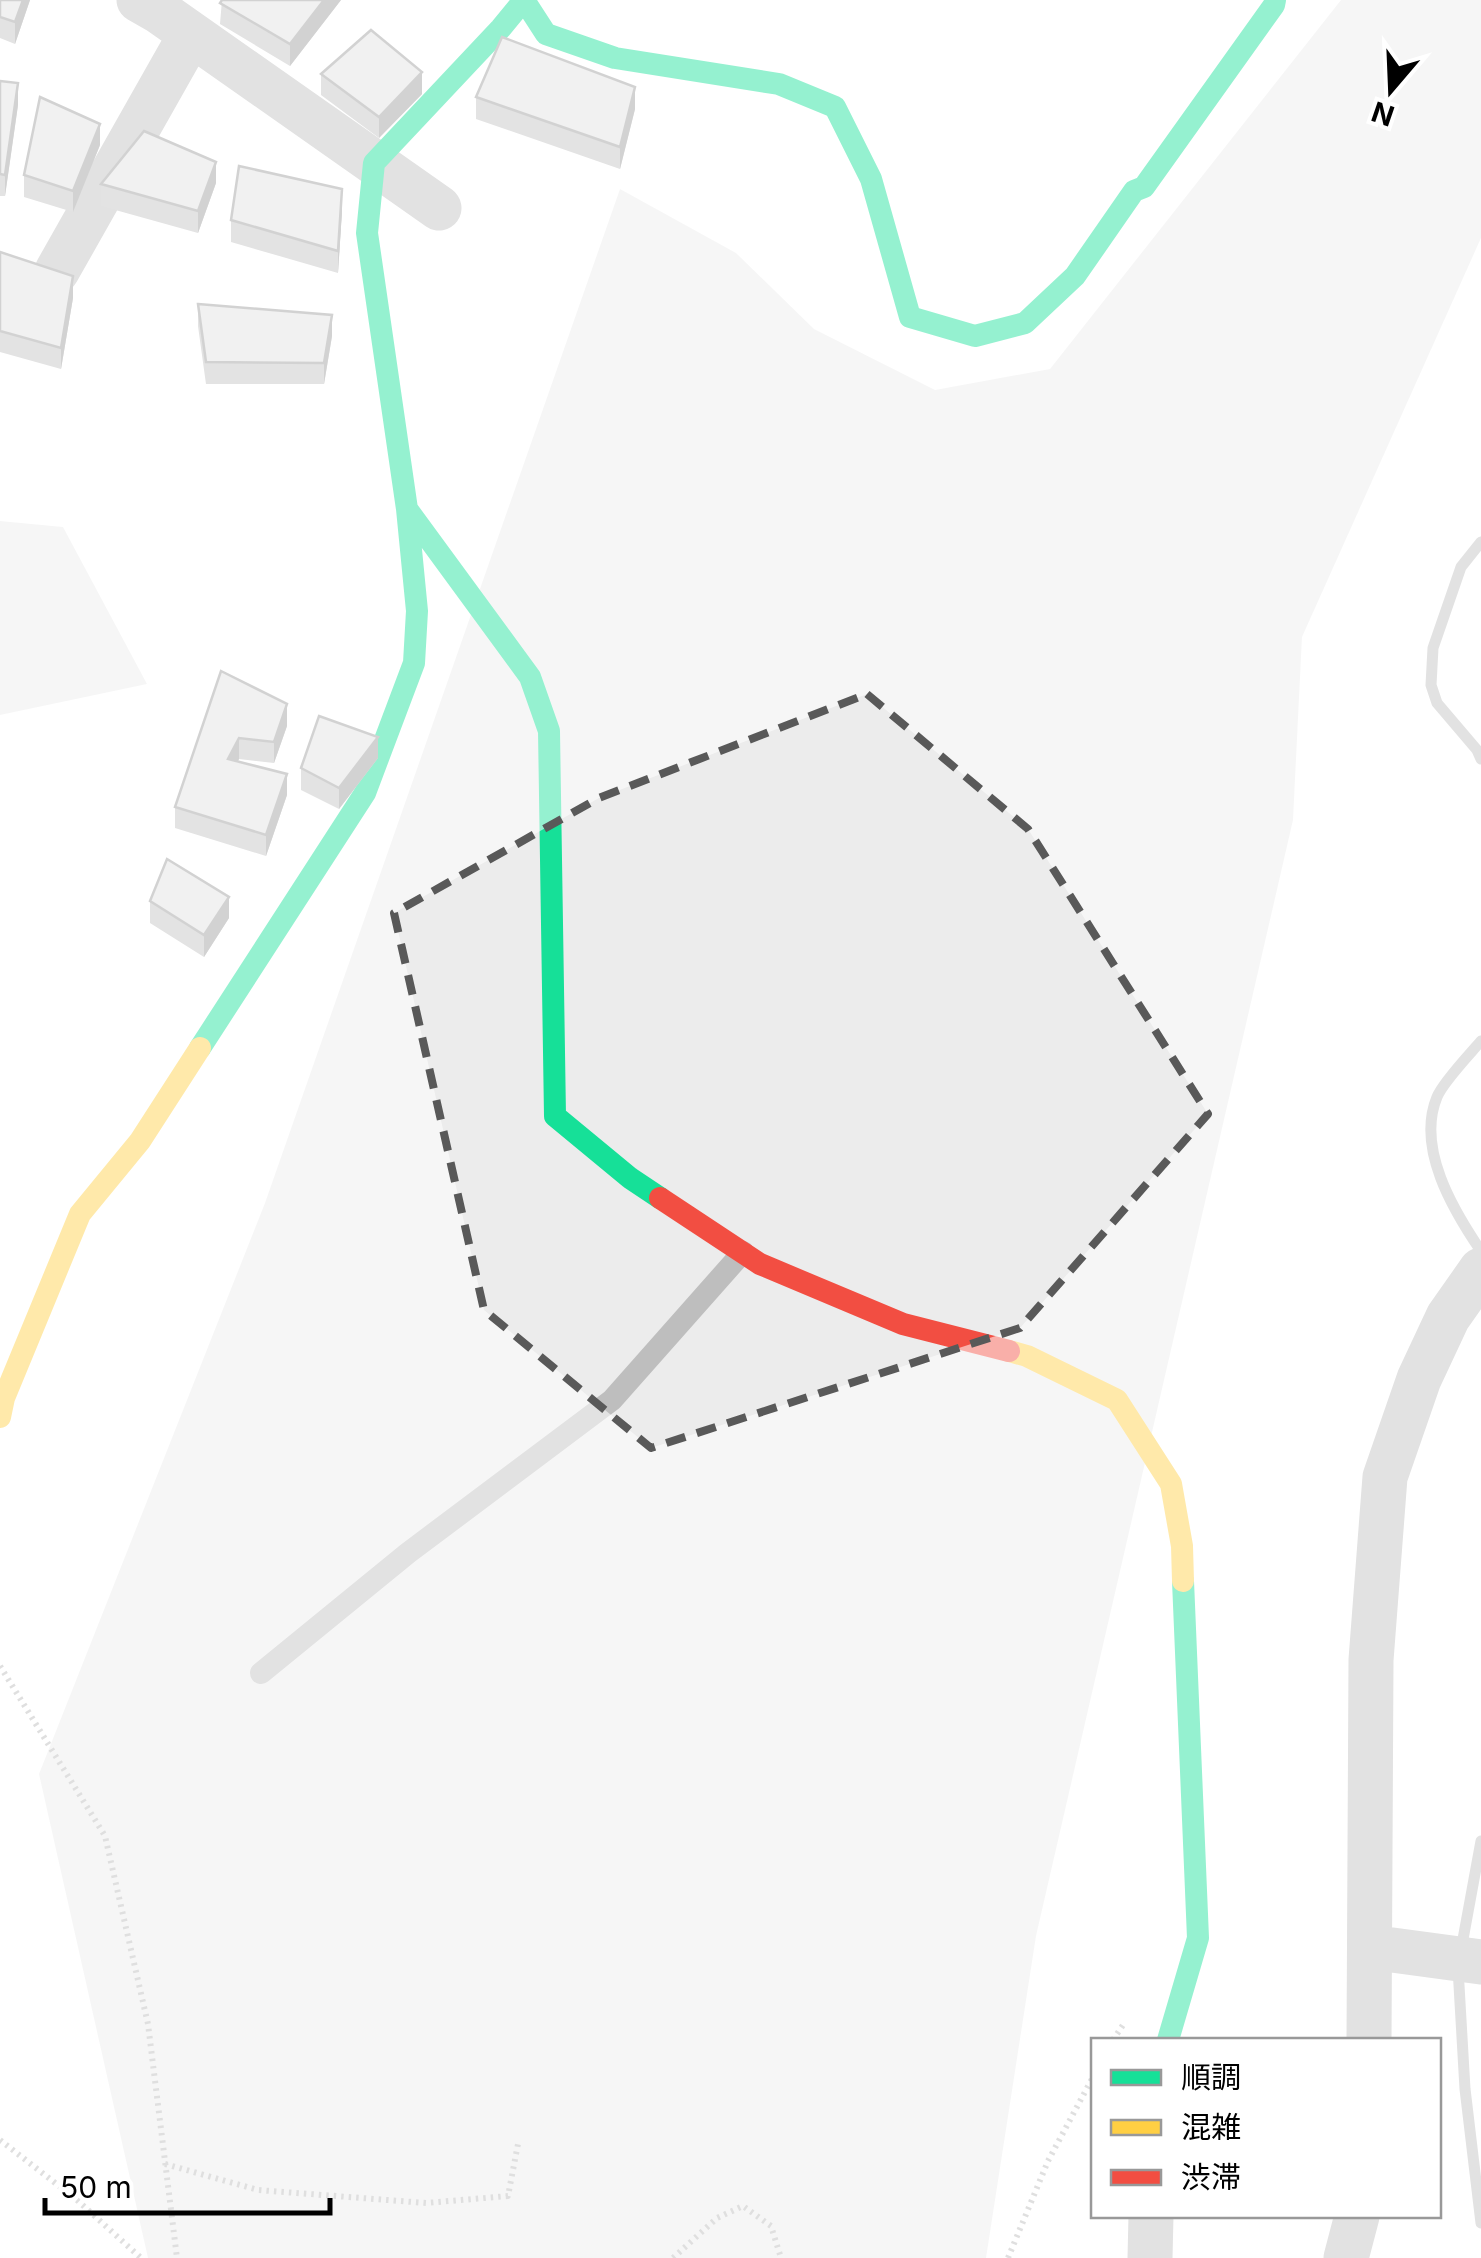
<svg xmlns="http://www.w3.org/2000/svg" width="1481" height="2258" font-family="Inter,'Noto Sans JP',sans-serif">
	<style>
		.green { fill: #ececec }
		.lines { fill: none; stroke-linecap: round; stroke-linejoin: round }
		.stream { stroke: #bfbfbf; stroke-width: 11 }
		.path { stroke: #b9b9b9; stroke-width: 6; stroke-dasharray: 2.5 5; stroke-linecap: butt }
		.lane { stroke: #bebebe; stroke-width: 22 }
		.street { stroke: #bebebe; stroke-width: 45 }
		.fast { stroke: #16e098; stroke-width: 22 }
		.slow { stroke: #ffcf43; stroke-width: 22 }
		.jam { stroke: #f24e42; stroke-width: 22 }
		.wall { fill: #c0c0c0 }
		.shaded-wall { fill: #9c9c9c }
		.building { fill: #dfdfdf; stroke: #9c9c9c; stroke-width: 2.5 }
		.marked { fill: none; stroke: #595959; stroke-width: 8; stroke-dasharray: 20 12; stroke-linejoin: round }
	</style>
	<rect width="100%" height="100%" fill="#fff"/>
	<path class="green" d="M 1341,0 L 1481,0 L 1481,238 L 1302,637 L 1293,820 L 1036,1936 L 986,2258 L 148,2258 L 39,1774 L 265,1203 L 620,189 L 736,253 L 814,329 L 935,390 L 1050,369 Z
		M 0,521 L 63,527 L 147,684 L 0,715 Z"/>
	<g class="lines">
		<path class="stream" d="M 1481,542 L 1461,567 L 1433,648 L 1431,685 L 1437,703 L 1477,750 L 1481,759
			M 1481,1041 C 1469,1055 1443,1082 1437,1097 C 1416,1148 1453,1210 1481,1251
			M 1461,1950 L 1481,1841
			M 1458,1968 L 1465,2089 L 1481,2223"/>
		<path class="path" d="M 0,1666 L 105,1836 L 148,2024 L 177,2258
			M 1113,2040 L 1123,2025
			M 0,2140 L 77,2200 L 141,2258
			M 165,2164 L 258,2190 L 426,2203 L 508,2196 L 518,2144
			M 673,2258 L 717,2218 L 743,2206 L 771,2226 L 781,2258
			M 1008,2258 L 1048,2161 L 1094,2075"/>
		<path class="lane" d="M 261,1673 L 408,1553 L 612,1400 L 743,1252"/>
		<path class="street" d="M 139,0 L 160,12 L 439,208
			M 57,271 L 191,34
			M 1370,1947 L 1481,1962
			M 1369,2040 L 1371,1660 L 1385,1477 L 1419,1379 L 1448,1317 L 1481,1270
			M 1150,2258 L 1151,2216
			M 1346,2258 L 1357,2216"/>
		<path class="fast" d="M 524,0 L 546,34 L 615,58 L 779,84 L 835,107 L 871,179 L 910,317 L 975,336 L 1025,323 L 1075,276 L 1134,191 L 1144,187 L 1274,5 L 1275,0
			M 407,509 L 530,677 L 549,731 L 555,1116 L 630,1178 L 660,1198
			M 200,1048 L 365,793 L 414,663 L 417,611 L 407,509 L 367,233 L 374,163 L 501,28 L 524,0
			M 1168,2040 L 1198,1938 L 1183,1581"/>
		<path class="slow" d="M 1009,1351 L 1027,1356 L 1117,1400 L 1171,1484 L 1182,1546 L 1183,1581
			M 0,1417 L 4,1398 L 80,1214 L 140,1141 L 200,1048"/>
		<path class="jam" d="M 660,1198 L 760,1264 L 903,1324 L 1009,1351"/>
	</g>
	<path class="wall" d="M 0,0 L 30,0 L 15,44 L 0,38 Z
		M 222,0 L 341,0 L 290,66 L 220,24 Z
		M 321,74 L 422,94 L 379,138 L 321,95 Z
		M 0,81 L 18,105 L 5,196 L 0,196 Z
		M 476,97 L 635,109 L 620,169 L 476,119 Z
		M 100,145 L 73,212 L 24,197 L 24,175 Z
		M 216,183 L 198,233 L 101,206 L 101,184 Z
		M 342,211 L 338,273 L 231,242 L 231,220 Z
		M 0,252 L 73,298 L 61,369 L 0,352 Z
		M 198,304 L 332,336 L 324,384 L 206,384 L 198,326 Z
		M 221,671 L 287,726 L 274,763 L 239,759 L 238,761 L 287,795 L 266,856 L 175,828 L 175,807 Z
		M 378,758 L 339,809 L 301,790 L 301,768 Z
		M 150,901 L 229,918 L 204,957 L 150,923 Z"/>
	<path class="shaded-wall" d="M 23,0 L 30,0 L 15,44 L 15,22 Z
		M 324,0 L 341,0 L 290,66 L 290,44 Z
		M 422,72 L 422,94 L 379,138 L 379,117 Z
		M 18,83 L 18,105 L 5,196 L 5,175 Z
		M 635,87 L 635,109 L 620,169 L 620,147 Z
		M 100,124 L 100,145 L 73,212 L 73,191 Z
		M 216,162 L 216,183 L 198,233 L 198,211 Z
		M 342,189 L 342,211 L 338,273 L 338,251 Z
		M 73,276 L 73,298 L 61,369 L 61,348 Z
		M 332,315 L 332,336 L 324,384 L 324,363 Z
		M 287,704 L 287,726 L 274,763 L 274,742 Z
		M 378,737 L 378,758 L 339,809 L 339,788 Z
		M 239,738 L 239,759 L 228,780 L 228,759 Z
		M 287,774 L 287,795 L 266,856 L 266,835 Z
		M 229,897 L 229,918 L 204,957 L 204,935 Z"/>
	<path class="building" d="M 0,0 L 23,0 L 15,22 L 0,17 Z
		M 222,0 L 324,0 L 290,44 L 220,3 Z
		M 371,30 L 422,72 L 379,117 L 321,74 Z
		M 502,37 L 635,87 L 620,147 L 476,97 Z
		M 0,81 L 18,83 L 5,175 L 0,174 Z
		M 40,97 L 100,124 L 73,191 L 24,175 Z
		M 144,131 L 216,162 L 198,211 L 101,184 Z
		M 239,166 L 342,189 L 338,251 L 231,220 Z
		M 0,252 L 73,276 L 61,348 L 0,331 Z
		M 198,304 L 332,315 L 324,363 L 206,362 Z
		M 221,671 L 287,704 L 274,742 L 239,738 L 228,759 L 287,774 L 266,835 L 175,807 Z
		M 319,716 L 378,737 L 339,788 L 301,768 Z
		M 167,859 L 229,897 L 204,935 L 150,901 Z"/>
	<path d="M0 0H1481V2258H0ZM 867,694 L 1028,829 L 1208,1114 L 1020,1328 L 651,1448 L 484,1310 L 394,913 L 599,798 Z" fill="#fff" fill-opacity=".55" fill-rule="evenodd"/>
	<path class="marked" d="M 867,694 L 1028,829 L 1208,1114 L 1020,1328 L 651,1448 L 484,1310 L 394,913 L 599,798 Z"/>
	<rect x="1091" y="2038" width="350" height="180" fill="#ffffff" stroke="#999999" stroke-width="2.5"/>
	<rect x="1111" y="2070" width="50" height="15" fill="#16e098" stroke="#999999" stroke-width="2.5"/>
	<text x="1181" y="2088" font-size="30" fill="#000000">順調</text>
	<rect x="1111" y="2120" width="50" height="15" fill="#ffcf43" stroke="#999999" stroke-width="2.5"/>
	<text x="1181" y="2138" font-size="30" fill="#000000">混雑</text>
	<rect x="1111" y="2170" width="50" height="15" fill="#f24e42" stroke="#999999" stroke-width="2.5"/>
	<text x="1181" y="2188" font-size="30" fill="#000000">渋滞</text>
	<g transform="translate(1391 90) rotate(199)" stroke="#ffffff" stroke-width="8" paint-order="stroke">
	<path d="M0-8L18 38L0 25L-18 38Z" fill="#000000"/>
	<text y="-15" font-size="28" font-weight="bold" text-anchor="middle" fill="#000000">N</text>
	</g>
	<path d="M45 2198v15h285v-15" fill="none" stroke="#000000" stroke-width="5"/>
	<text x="60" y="2198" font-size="30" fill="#000000" stroke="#ffffff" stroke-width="8" paint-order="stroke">50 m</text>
</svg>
